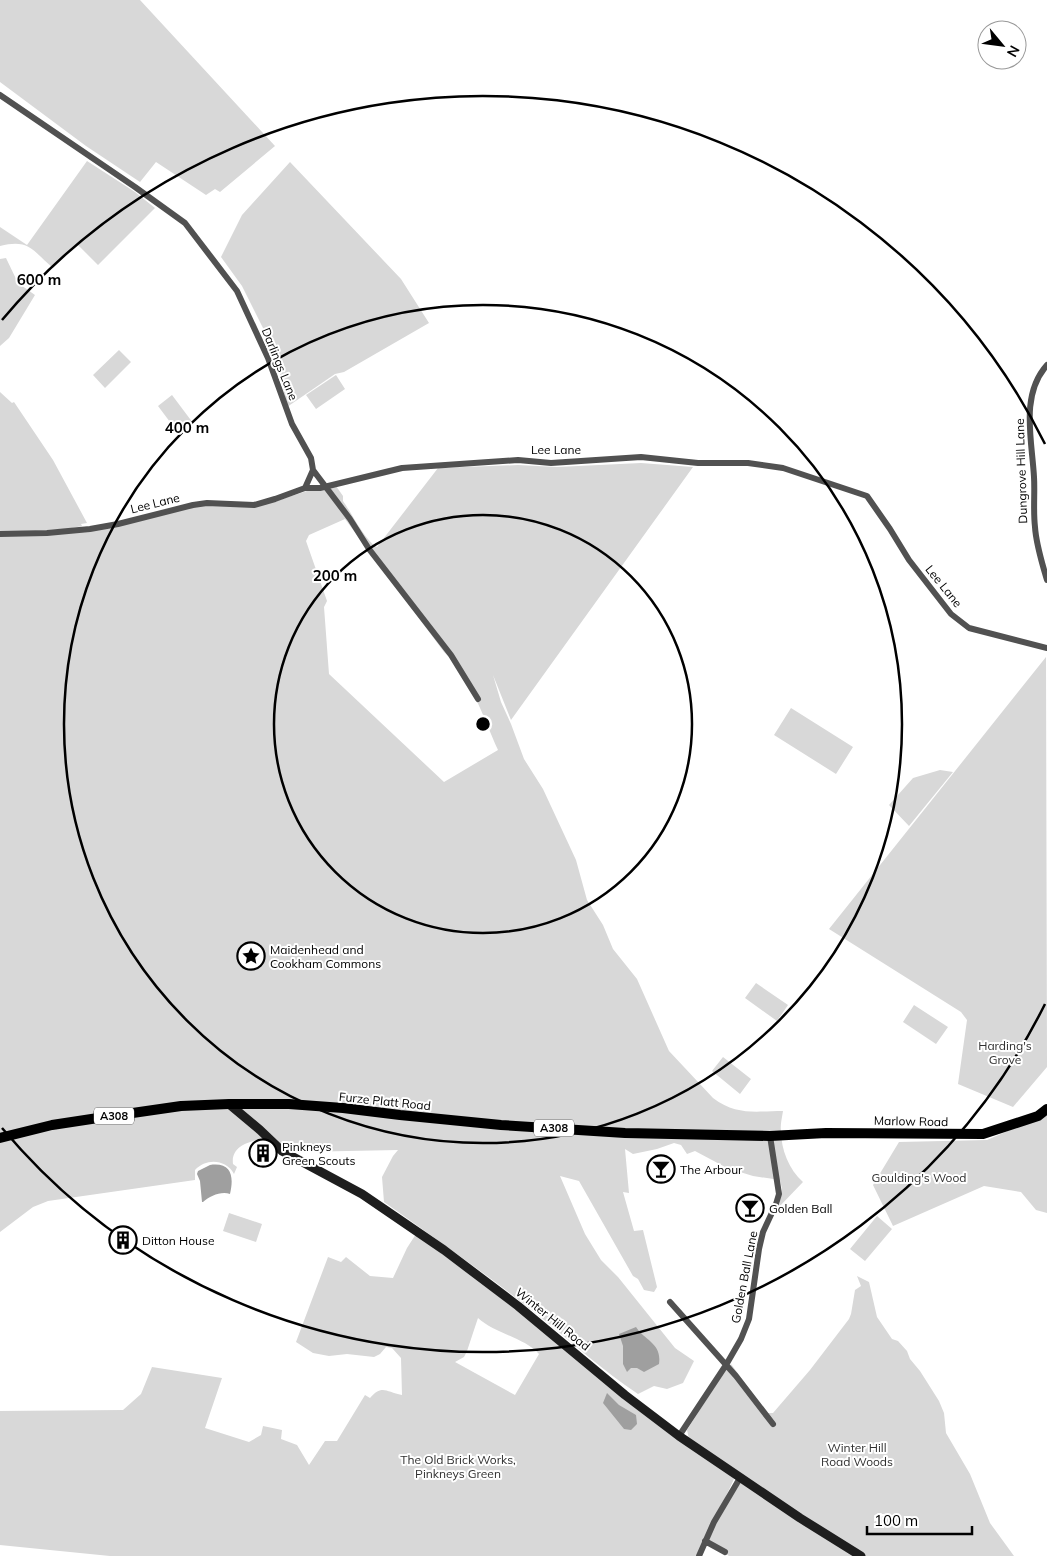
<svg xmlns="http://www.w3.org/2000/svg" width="1047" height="1556" font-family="Mulish,sans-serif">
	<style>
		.green { fill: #d8d8d8; fill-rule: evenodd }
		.water { fill: #9f9f9f }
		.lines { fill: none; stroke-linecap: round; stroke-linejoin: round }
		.street { stroke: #515151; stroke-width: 6 }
		.secondary { stroke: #1e1e1e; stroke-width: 9 }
		.primary { stroke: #000; stroke-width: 10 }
		.ring { fill: none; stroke: #000; stroke-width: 2.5 }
		.labels { text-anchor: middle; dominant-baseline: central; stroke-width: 4; stroke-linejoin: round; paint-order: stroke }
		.shield { fill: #fff; stroke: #4c4c4c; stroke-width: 1 }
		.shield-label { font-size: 11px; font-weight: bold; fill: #000 }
		.street-label { font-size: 12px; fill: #000; stroke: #fff }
		.poi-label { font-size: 12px; fill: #000; stroke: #fff; text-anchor: start }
		.park-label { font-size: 12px; fill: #2f2f2f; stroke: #fff }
		.centre { fill: #000; stroke: #fff; stroke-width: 2.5 }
		.ring-label { font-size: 15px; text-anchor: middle; font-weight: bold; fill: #000; stroke: #fff; stroke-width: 4; stroke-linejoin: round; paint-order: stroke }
	</style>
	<rect width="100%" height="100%" fill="#fff"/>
	<path class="green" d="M 0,0 L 140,0 L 275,146 L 220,192 L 215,189 L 206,195 L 156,162 L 140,182 L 86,146 L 0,82 Z
		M 87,161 L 135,192 L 155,208 L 98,265 L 77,244 L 53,268 C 32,250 29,239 0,246 L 0,227 L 27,245 Z
		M 290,162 L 401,279 L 429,323 L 344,372 L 335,374 L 287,407 L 276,354 L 242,286 L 221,257 L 242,215 Z
		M 6,258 L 18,283 L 35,295 L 9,338 L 0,346 L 0,259 Z
		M 119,350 L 131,362 L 105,388 L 93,375 Z
		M 336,375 L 345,389 L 316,409 L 306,395 Z
		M 0,392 L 12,403 L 14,402 L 53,460 L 87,523 L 81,524 L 82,526 L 67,529 L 0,532 Z
		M 172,395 L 193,423 L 179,434 L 158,406 Z
		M 641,463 L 693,467 L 511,720 L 493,675 L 501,702 L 511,724 L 524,759 L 543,789 L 576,860 L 587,900 L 603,925 L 613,949 L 637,979 L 669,1051 L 713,1098 C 737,1116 756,1111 783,1111 C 782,1118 780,1125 781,1131 C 781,1149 789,1170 803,1182 L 779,1207 L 782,1189 L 780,1180 L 753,1176 L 727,1168 L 695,1151 L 687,1154 L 681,1145 L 674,1143 L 657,1149 L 633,1154 L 625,1149 L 629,1193 L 623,1192 L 634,1231 L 643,1230 L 657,1287 L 654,1292 L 644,1290 L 638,1279 L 633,1276 L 579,1181 L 560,1176 L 585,1234 L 601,1260 L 618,1277 L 675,1348 L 694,1361 L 683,1383 L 667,1389 L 654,1386 L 638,1394 C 603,1371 572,1342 539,1316 C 489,1276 436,1239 384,1202 L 382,1177 L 393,1156 L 398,1150 L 297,1152 L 285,1148 L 269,1134 L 266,1144 L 257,1140 C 244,1143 231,1149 233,1164 L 237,1167 L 234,1174 C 226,1159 206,1158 195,1170 L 195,1180 L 48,1201 L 33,1207 L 0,1232 L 0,536 L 68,533 L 208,504 L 267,504 L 307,491 L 336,486 L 343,496 L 343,501 C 351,512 366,542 377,547 L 438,468 L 518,465 L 557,467 ZM 345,519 L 444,652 C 471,677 483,717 498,750 L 444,782 L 329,674 L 324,607 L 327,601 L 306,541 L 309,535 Z
		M 1046,657 L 1047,1067 L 1013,1107 L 958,1084 L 967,1020 L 961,1012 L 829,929 Z
		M 791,708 L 853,747 L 836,774 L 774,735 Z
		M 940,770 L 953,772 L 909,826 L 889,805 L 913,778 Z
		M 756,983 L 788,1005 L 777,1021 L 745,998 Z
		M 914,1005 L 948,1027 L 936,1044 L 903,1022 Z
		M 723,1057 L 751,1079 L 740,1094 L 712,1071 Z
		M 1047,1113 L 1047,1213 L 1036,1210 L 1021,1192 L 984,1186 L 893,1226 L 873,1185 L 899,1142 L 987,1140 L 1040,1117 Z
		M 229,1213 L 262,1224 L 256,1242 L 223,1231 Z
		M 877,1216 L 892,1229 L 865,1261 L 850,1249 Z
		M 416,1234 L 480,1283 L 520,1312 L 727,1472 L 734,1479 L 698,1556 L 110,1556 L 0,1545 L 0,1411 L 123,1410 L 141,1394 L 152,1367 L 222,1378 L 205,1428 L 249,1442 L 261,1435 L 263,1426 L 282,1430 L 281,1439 L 297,1445 L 309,1465 L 325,1441 L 337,1441 L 365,1395 L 370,1398 C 382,1384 386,1392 402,1395 L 401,1358 L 392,1348 L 386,1347 L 380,1354 L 374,1357 L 347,1354 L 329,1356 L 313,1353 L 296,1342 L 328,1257 L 341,1262 L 346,1257 L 370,1276 L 393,1278 L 407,1248 ZM 478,1318 C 494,1333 525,1338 539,1354 L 515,1395 L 455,1362 L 464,1357 L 467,1351 Z
		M 857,1276 L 869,1282 L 877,1317 L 892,1339 L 898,1341 L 907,1351 L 910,1359 L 920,1371 L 939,1401 L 944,1413 L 946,1433 L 970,1474 L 990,1523 L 1014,1556 L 729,1556 L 706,1542 L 735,1480 L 747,1486 L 689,1439 L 687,1430 L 724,1372 L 731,1364 L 767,1413 L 773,1413 L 810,1370 L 849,1319 L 851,1314 L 855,1290 L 861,1286 Z"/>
	<path class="water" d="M 210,1165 C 232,1162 234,1177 230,1194 C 221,1191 210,1196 203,1202 L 202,1202 L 200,1181 L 197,1174 L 198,1171 Z
		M 636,1327 C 645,1341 662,1343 659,1364 L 644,1372 L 637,1368 L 631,1368 L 627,1372 L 623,1364 L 623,1346 L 619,1334 Z
		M 607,1393 L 619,1405 L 636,1415 L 637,1424 L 631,1430 L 624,1429 L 603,1403 Z"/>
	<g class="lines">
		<path class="street" d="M 0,95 L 135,187 L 185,223 L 237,291 L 268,358 L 292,424 L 311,458 L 313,470 L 350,519 L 369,549 L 451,655 L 478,699
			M 1047,365 C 1020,395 1032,440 1034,477 C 1035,493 1033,510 1035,527 C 1036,544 1042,563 1047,580
			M 305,488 L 313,470
			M 0,534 L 47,533 L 90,529 L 118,524 L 193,505 L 207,503 L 254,505 L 275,499 L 305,488 L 320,488 L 402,468 L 518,460 L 551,463 L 641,457 L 698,463 L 748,463 L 783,468 L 867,496 L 890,529 L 909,560 L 951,614 L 969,628 L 1047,648
			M 670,1302 L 736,1376 L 773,1424
			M 679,1436 L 726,1365 L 741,1339 L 749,1319 L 759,1249 L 763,1232 L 776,1204 L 779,1194 L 770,1136
			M 705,1541 L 725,1552
			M 699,1556 L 714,1522 L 740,1478"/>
		<path class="secondary" d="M 229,1104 L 260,1130 L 282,1151 L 362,1194 L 444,1250 L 518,1306 L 625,1395 L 679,1436 L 800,1518 L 861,1556"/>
		<path class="primary" d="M 0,1138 L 52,1125 L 98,1118 L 181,1106 L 229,1104 L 289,1104 L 343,1108 L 400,1115 L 501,1125 L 625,1133 L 770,1136 L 826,1133 L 983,1134 L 1038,1116 L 1047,1109"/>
	</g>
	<g class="ring">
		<circle cx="483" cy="724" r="209"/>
		<circle cx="483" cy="724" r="419"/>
		<path d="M1045 1004A628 628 0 0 1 2 1128M2 320A628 628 0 0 1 1045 444"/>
	</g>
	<defs>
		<g id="sight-ring" transform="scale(1.4375)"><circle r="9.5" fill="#fff" stroke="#000" stroke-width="1.5"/><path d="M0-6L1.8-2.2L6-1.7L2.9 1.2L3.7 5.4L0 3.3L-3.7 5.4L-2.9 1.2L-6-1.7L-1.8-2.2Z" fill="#000"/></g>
		<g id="building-ring" transform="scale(1.4375)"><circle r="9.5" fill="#fff" stroke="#000" stroke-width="1.5"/><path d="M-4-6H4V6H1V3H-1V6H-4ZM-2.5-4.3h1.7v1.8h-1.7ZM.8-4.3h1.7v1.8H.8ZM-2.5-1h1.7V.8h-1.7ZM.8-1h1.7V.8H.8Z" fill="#000"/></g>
		<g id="bar-ring" transform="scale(1.4375)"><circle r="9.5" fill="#fff" stroke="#000" stroke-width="1.5"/><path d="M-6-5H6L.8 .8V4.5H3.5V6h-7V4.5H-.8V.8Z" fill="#000"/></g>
	</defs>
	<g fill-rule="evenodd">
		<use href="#sight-ring" x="251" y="956"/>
		<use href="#building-ring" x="263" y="1153"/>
		<use href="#bar-ring" x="661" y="1169"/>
		<use href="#bar-ring" x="750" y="1208"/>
		<use href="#building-ring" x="123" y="1240"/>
	</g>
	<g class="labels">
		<g class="shield">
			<rect x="94" y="1107.5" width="40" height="17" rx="4"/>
			<rect x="534" y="1119.5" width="40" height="17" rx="4"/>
		</g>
		<g class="shield-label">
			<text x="114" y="1116">A308</text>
			<text x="554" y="1128">A308</text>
		</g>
		<g class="street-label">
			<text transform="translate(280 364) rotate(68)">Darlings Lane</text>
			<text x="556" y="449">Lee Lane</text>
			<text transform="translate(1021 471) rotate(-92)">Dungrove Hill Lane</text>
			<text transform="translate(155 503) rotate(-14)">Lee Lane</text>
			<text transform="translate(944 586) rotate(51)">Lee Lane</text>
			<text transform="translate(385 1101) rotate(6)">Furze Platt Road</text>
			<text transform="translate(911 1121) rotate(1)">Marlow Road</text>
			<text transform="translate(744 1277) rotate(-79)">Golden Ball Lane</text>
			<text transform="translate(553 1319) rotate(39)">Winter Hill Road</text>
		</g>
		<g class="poi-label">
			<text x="270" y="949">Maidenhead and<tspan x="270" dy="14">Cookham Commons</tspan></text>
			<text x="282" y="1146">Pinkneys<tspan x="282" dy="14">Green Scouts</tspan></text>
			<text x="680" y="1169">The Arbour</text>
			<text x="769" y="1208">Golden Ball</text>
			<text x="142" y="1240">Ditton House</text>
		</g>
		<g class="park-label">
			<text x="1005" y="1045">Harding's<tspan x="1005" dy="14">Grove</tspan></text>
			<text x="919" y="1177">Goulding's Wood</text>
			<text x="857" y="1447">Winter Hill<tspan x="857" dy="14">Road Woods</tspan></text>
			<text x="458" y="1459">The Old Brick Works,<tspan x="458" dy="14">Pinkneys Green</tspan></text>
		</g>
	</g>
	<circle cx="483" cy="724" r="8" class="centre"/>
	<g class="ring-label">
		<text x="39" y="285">600 m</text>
		<text x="187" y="433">400 m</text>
		<text x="335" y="581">200 m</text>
	</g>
	<g transform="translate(1002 45) rotate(119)"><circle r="24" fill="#ffffff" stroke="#999999"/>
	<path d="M0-4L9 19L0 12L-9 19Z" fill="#000000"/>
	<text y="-8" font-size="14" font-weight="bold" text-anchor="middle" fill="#000000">N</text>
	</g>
	<path d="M867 1526v8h105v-8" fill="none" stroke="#000000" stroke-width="2.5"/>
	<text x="874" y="1526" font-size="15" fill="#000000" stroke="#ffffff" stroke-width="4" paint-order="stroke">100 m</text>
</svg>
